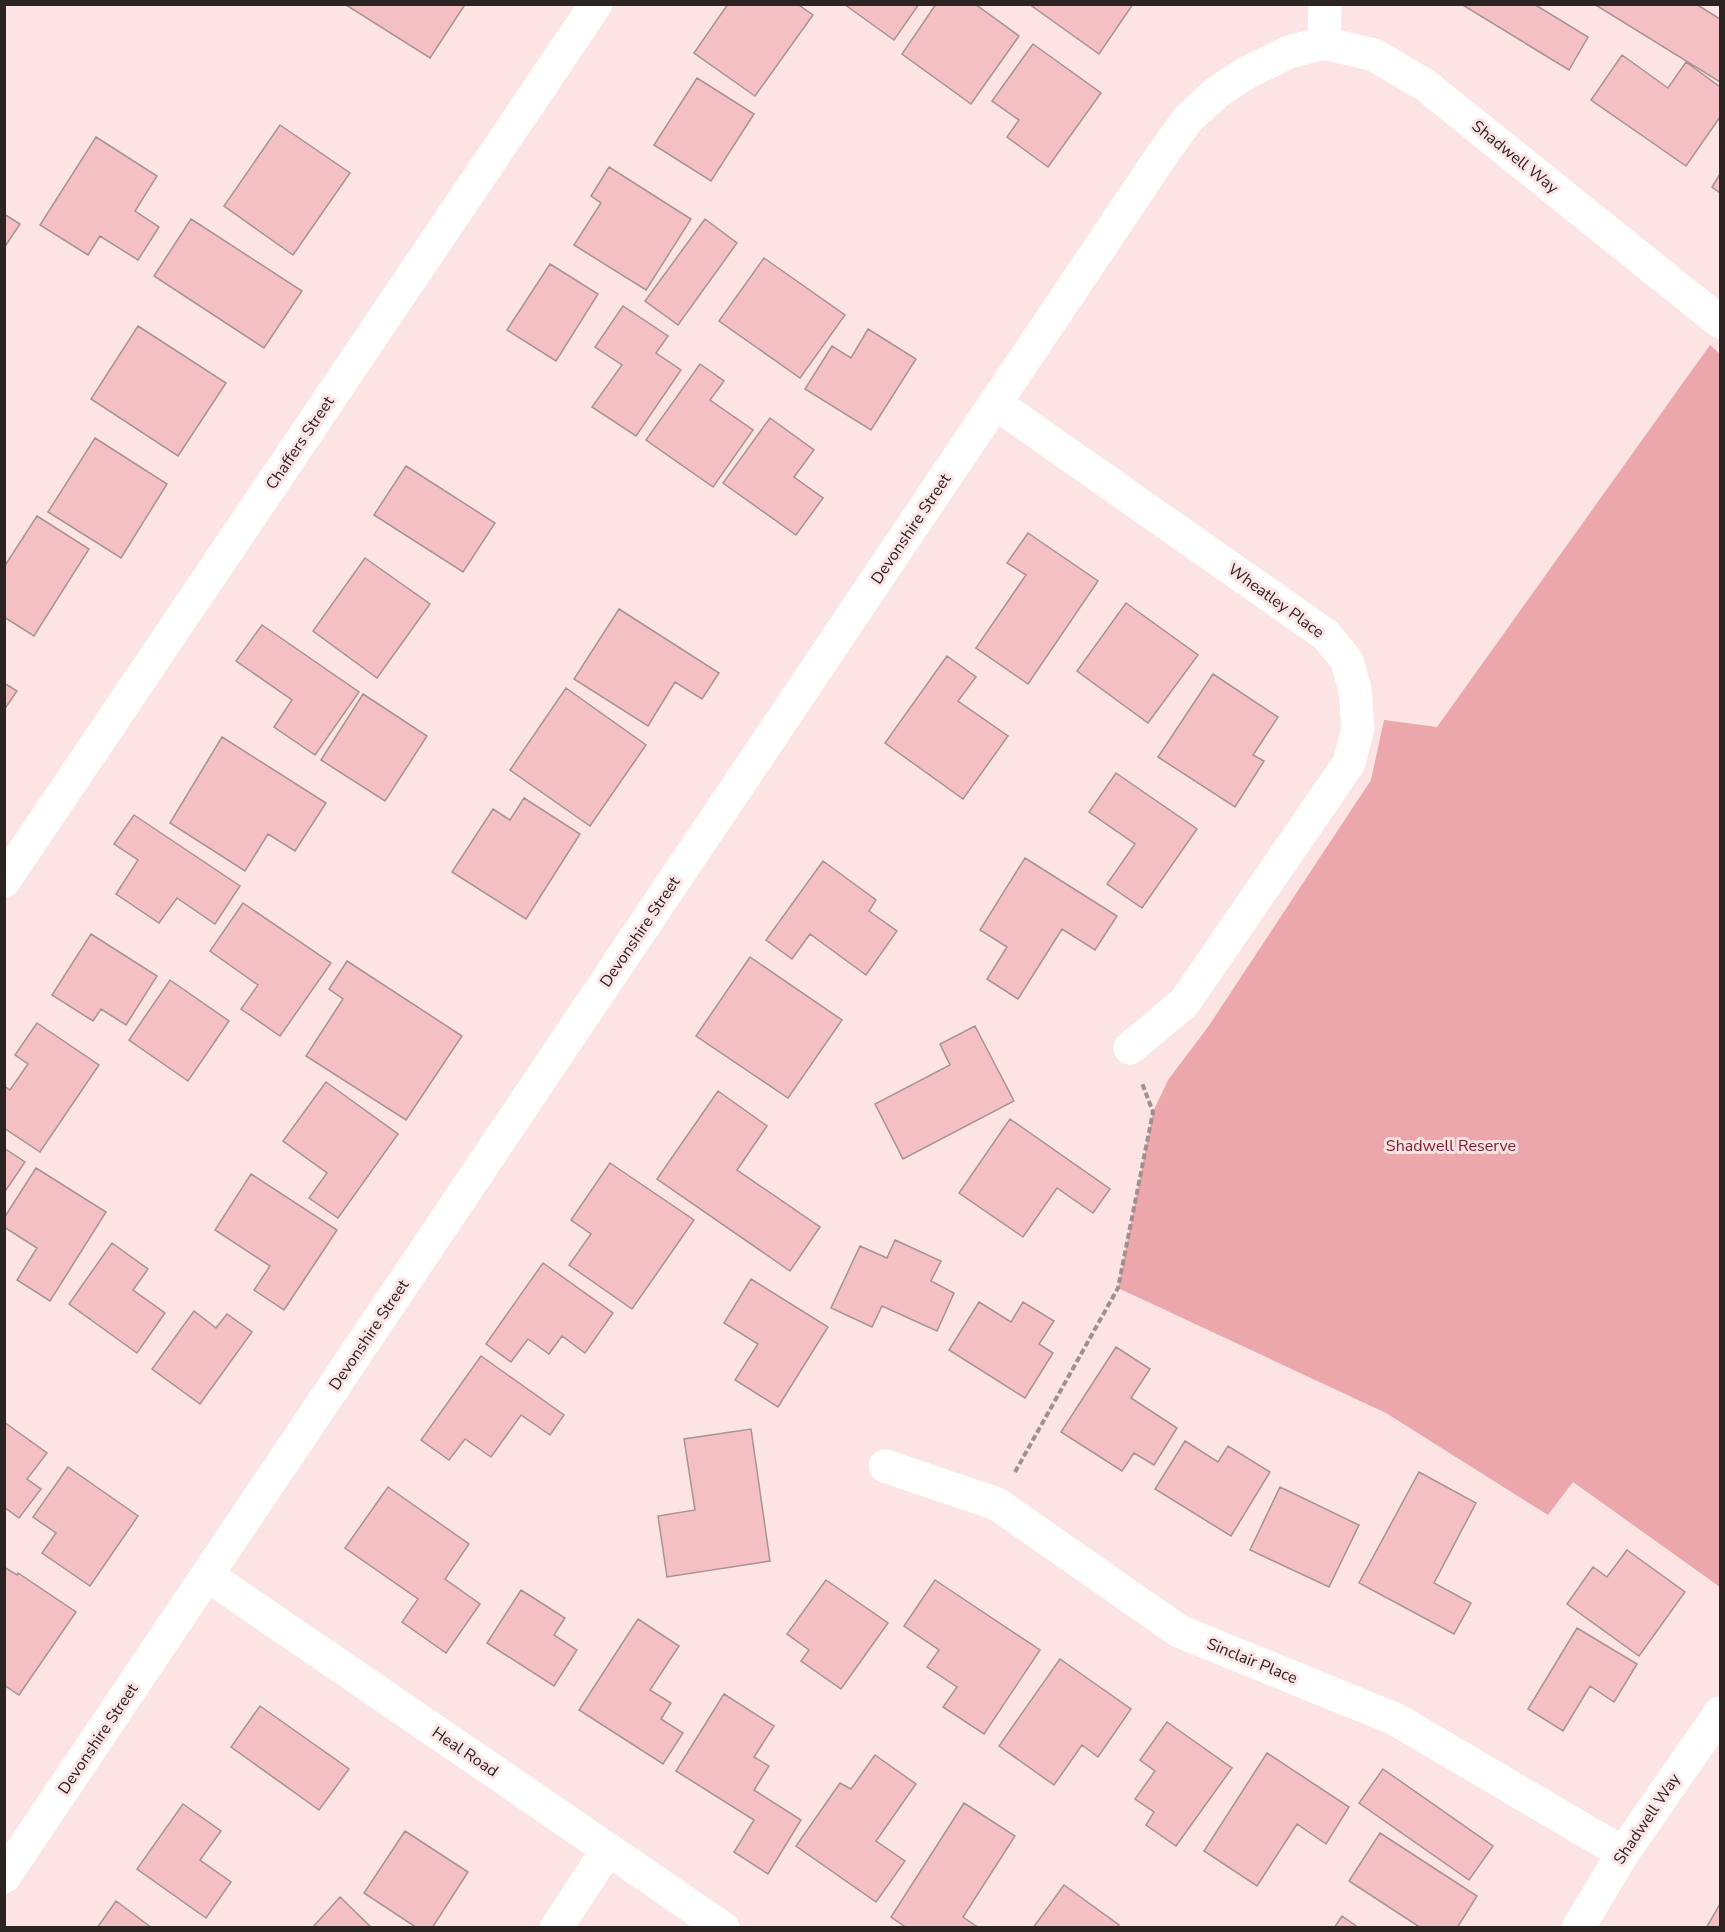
<svg xmlns="http://www.w3.org/2000/svg" width="1725" height="1932" font-family="'Nunito Sans',sans-serif">
	<style>
		.green { fill: #eba7ab }
		.building { fill: #f4c0c3; stroke: #a89293; stroke-width: 1.5 }
		.lines { fill: none; stroke-linecap: round; stroke-linejoin: round }
		.path { stroke: #a18f8f; stroke-width: 4; stroke-dasharray: 6 3; stroke-linecap: butt }
		.minor { stroke: #fff; stroke-width: 33 }
		.labels { text-anchor: middle; dominant-baseline: central; stroke-width: 6; stroke-linejoin: round; paint-order: stroke }
		.street-label { font-size: 16px; fill: #2c2323; stroke: #fce4e4 }
		.park-label { font-size: 16px; fill: #78182b; stroke: #fce4e4 }
	</style>
	<rect width="100%" height="100%" fill="#fce4e4"/>
	<path class="green" d="M 1710,345 L 1720,354 L 1720,1587 L 1573,1482 L 1548,1515 L 1386,1413 L 1118,1288 L 1153,1112 L 1168,1080 L 1208,1027 L 1371,780 L 1384,720 L 1437,727 Z"/>
	<path class="building" d="M 462,4 L 464,6 L 430,58 L 346,5 Z
		M 728,4 L 797,4 L 813,15 L 755,96 L 694,53 Z
		M 844,4 L 919,4 L 894,40 Z
		M 936,4 L 975,4 L 1019,36 L 971,104 L 902,54 Z
		M 1029,4 L 1133,4 L 1099,54 Z
		M 1461,4 L 1534,4 L 1588,37 L 1569,70 Z
		M 1594,4 L 1696,4 L 1720,19 L 1720,82 Z
		M 1033,44 L 1101,93 L 1048,167 L 1007,137 L 1019,120 L 992,101 Z
		M 1622,55 L 1668,88 L 1686,62 L 1720,87 L 1720,117 L 1686,166 L 1591,100 Z
		M 697,78 L 754,114 L 711,181 L 654,145 Z
		M 280,125 L 350,173 L 293,255 L 224,206 Z
		M 96,137 L 157,176 L 135,211 L 159,227 L 138,260 L 100,236 L 88,255 L 40,225 Z
		M 609,167 L 691,219 L 646,290 L 574,245 L 601,203 L 591,196 Z
		M 1720,174 L 1720,193 L 1712,187 Z
		M 4,214 L 20,224 L 4,248 Z
		M 191,219 L 302,291 L 264,348 L 154,276 Z
		M 705,219 L 737,243 L 678,325 L 645,301 Z
		M 764,258 L 845,315 L 800,378 L 719,321 Z
		M 550,264 L 598,294 L 556,361 L 507,330 Z
		M 623,306 L 668,336 L 656,353 L 681,370 L 636,436 L 592,407 L 622,365 L 595,347 Z
		M 138,326 L 226,383 L 178,456 L 91,399 Z
		M 868,329 L 916,359 L 871,430 L 805,389 L 832,346 L 851,358 Z
		M 700,364 L 724,381 L 710,400 L 753,430 L 713,487 L 646,440 Z
		M 770,418 L 814,450 L 794,477 L 823,498 L 796,535 L 723,483 Z
		M 95,438 L 167,484 L 121,558 L 48,512 Z
		M 406,466 L 495,523 L 463,572 L 374,515 Z
		M 37,516 L 89,549 L 34,636 L 4,617 L 4,567 Z
		M 1028,533 L 1098,581 L 1028,684 L 976,648 L 1026,575 L 1007,563 Z
		M 365,558 L 430,604 L 377,678 L 313,631 Z
		M 1126,603 L 1198,655 L 1148,723 L 1077,671 Z
		M 619,609 L 719,673 L 702,699 L 675,682 L 648,726 L 574,679 Z
		M 262,625 L 359,692 L 315,755 L 274,727 L 292,700 L 236,661 Z
		M 947,656 L 976,677 L 958,701 L 1008,736 L 963,799 L 885,743 Z
		M 1213,674 L 1278,717 L 1253,755 L 1264,761 L 1235,807 L 1158,757 Z
		M 4,683 L 17,691 L 4,710 Z
		M 566,688 L 646,745 L 590,826 L 510,770 Z
		M 363,694 L 427,736 L 385,801 L 321,760 Z
		M 222,737 L 326,803 L 295,851 L 268,834 L 245,871 L 170,823 Z
		M 1116,773 L 1197,829 L 1142,908 L 1107,884 L 1135,844 L 1089,812 Z
		M 524,798 L 580,834 L 526,919 L 452,872 L 493,809 L 510,820 Z
		M 134,815 L 240,886 L 215,924 L 177,898 L 159,923 L 116,894 L 138,860 L 114,844 Z
		M 1025,858 L 1117,916 L 1095,950 L 1062,929 L 1018,999 L 987,979 L 1007,947 L 980,930 Z
		M 823,861 L 876,900 L 869,911 L 897,931 L 866,975 L 810,934 L 792,959 L 766,940 Z
		M 243,903 L 331,963 L 280,1036 L 241,1009 L 258,985 L 210,951 Z
		M 91,934 L 157,976 L 126,1025 L 101,1009 L 93,1021 L 52,995 Z
		M 750,957 L 842,1020 L 788,1098 L 696,1036 Z
		M 347,961 L 462,1036 L 406,1120 L 306,1056 L 343,999 L 329,989 Z
		M 170,980 L 229,1021 L 188,1081 L 129,1040 Z
		M 37,1023 L 99,1065 L 40,1152 L 4,1128 L 4,1086 L 10,1090 L 28,1064 L 15,1055 Z
		M 975,1026 L 1014,1101 L 903,1159 L 875,1104 L 950,1065 L 940,1044 Z
		M 326,1082 L 398,1134 L 338,1218 L 309,1198 L 327,1173 L 283,1141 Z
		M 718,1091 L 767,1126 L 737,1170 L 820,1227 L 790,1271 L 657,1179 Z
		M 1010,1119 L 1110,1189 L 1093,1213 L 1057,1188 L 1023,1237 L 959,1193 Z
		M 4,1148 L 25,1162 L 4,1193 Z
		M 610,1163 L 694,1220 L 632,1309 L 569,1265 L 591,1234 L 571,1220 Z
		M 36,1168 L 106,1212 L 50,1301 L 17,1280 L 37,1248 L 4,1227 L 4,1218 Z
		M 251,1174 L 337,1230 L 284,1310 L 254,1290 L 270,1266 L 215,1230 Z
		M 895,1240 L 941,1261 L 931,1281 L 954,1293 L 937,1331 L 882,1306 L 872,1327 L 831,1308 L 860,1246 L 887,1258 Z
		M 112,1243 L 148,1269 L 133,1290 L 165,1313 L 137,1353 L 69,1304 Z
		M 543,1263 L 613,1313 L 585,1353 L 562,1336 L 549,1354 L 528,1339 L 511,1362 L 486,1344 Z
		M 751,1279 L 828,1327 L 778,1407 L 735,1380 L 758,1344 L 724,1323 Z
		M 979,1302 L 1011,1322 L 1023,1302 L 1054,1321 L 1039,1344 L 1053,1353 L 1025,1398 L 949,1350 Z
		M 194,1311 L 216,1328 L 227,1314 L 252,1332 L 200,1404 L 152,1369 Z
		M 1116,1347 L 1150,1369 L 1131,1398 L 1177,1428 L 1154,1465 L 1134,1453 L 1122,1471 L 1061,1432 Z
		M 481,1356 L 564,1415 L 550,1435 L 521,1415 L 491,1457 L 465,1439 L 449,1460 L 421,1440 Z
		M 4,1422 L 47,1453 L 27,1479 L 41,1489 L 19,1518 L 4,1507 Z
		M 751,1429 L 770,1561 L 667,1577 L 658,1516 L 695,1510 L 684,1439 Z
		M 1185,1441 L 1218,1462 L 1228,1446 L 1270,1472 L 1231,1536 L 1155,1489 Z
		M 68,1467 L 138,1516 L 90,1586 L 42,1553 L 56,1533 L 33,1517 Z
		M 1419,1472 L 1476,1503 L 1434,1583 L 1471,1603 L 1454,1634 L 1359,1583 Z
		M 388,1487 L 469,1544 L 445,1579 L 480,1604 L 446,1653 L 402,1622 L 418,1599 L 345,1548 Z
		M 1280,1487 L 1359,1525 L 1329,1587 L 1250,1550 Z
		M 1627,1550 L 1685,1592 L 1639,1656 L 1567,1604 L 1593,1567 L 1607,1577 Z
		M 4,1567 L 17,1575 L 18,1573 L 76,1612 L 19,1695 L 4,1685 Z
		M 826,1580 L 888,1623 L 841,1689 L 801,1661 L 809,1650 L 787,1634 Z
		M 935,1580 L 1040,1650 L 984,1734 L 943,1707 L 957,1687 L 927,1667 L 939,1650 L 904,1626 Z
		M 521,1590 L 565,1618 L 554,1635 L 577,1650 L 554,1686 L 487,1643 Z
		M 638,1619 L 679,1646 L 650,1690 L 671,1703 L 661,1719 L 683,1733 L 663,1764 L 579,1710 Z
		M 1577,1628 L 1637,1664 L 1614,1702 L 1590,1686 L 1563,1731 L 1528,1709 Z
		M 1060,1659 L 1131,1709 L 1098,1757 L 1082,1745 L 1054,1785 L 999,1746 Z
		M 724,1694 L 774,1726 L 754,1757 L 769,1766 L 754,1790 L 801,1820 L 768,1874 L 734,1852 L 754,1820 L 676,1771 Z
		M 260,1706 L 349,1769 L 319,1810 L 231,1747 Z
		M 1167,1722 L 1232,1768 L 1176,1846 L 1146,1825 L 1154,1812 L 1135,1799 L 1155,1771 L 1140,1760 Z
		M 1267,1753 L 1349,1807 L 1326,1844 L 1297,1824 L 1257,1886 L 1204,1851 Z
		M 875,1755 L 916,1784 L 876,1841 L 905,1861 L 876,1902 L 796,1846 L 840,1783 L 851,1789 Z
		M 1383,1769 L 1493,1846 L 1469,1880 L 1359,1803 Z
		M 964,1803 L 1015,1836 L 963,1917 L 979,1928 L 907,1928 L 891,1917 Z
		M 183,1804 L 221,1831 L 200,1860 L 231,1882 L 206,1918 L 137,1869 Z
		M 405,1831 L 468,1872 L 432,1928 L 417,1928 L 364,1893 Z
		M 1380,1833 L 1477,1896 L 1457,1928 L 1421,1928 L 1349,1881 Z
		M 1064,1885 L 1119,1925 L 1117,1928 L 1033,1928 Z
		M 340,1897 L 372,1928 L 312,1928 Z
		M 116,1901 L 152,1928 L 97,1928 Z
		M 1720,1904 L 1720,1928 L 1706,1928 Z
		M 1342,1916 L 1359,1928 L 1334,1928 Z"/>
	<g class="lines">
		<path class="path" d="M 1015,1472 L 1118,1288 L 1153,1112 L 1142,1083"/>
		<path class="minor" d="M 1324,43 L 1325,4
			M 995,403 L 1326,635 L 1347,661 L 1355,690 L 1358,728 L 1349,763 L 1184,1003 L 1130,1048
			M 4,881 L 596,4
			M 885,1466 L 997,1504 L 1179,1631 L 1395,1719 L 1623,1853
			M 207,1575 L 723,1928
			M 4,1877 L 1162,155 L 1187,120 L 1216,93 L 1246,73 L 1289,52 L 1324,43 L 1374,55 L 1425,85 L 1720,322
			M 556,1928 L 608,1849
			M 1578,1928 L 1623,1853 L 1720,1713"/>
	</g>
	<g class="labels">
		<g class="street-label">
			<text transform="translate(1515 157) rotate(39)">Shadwell Way</text>
			<text transform="translate(300 443) rotate(-56)">Chaffers Street</text>
			<text transform="translate(911 529) rotate(-56)">Devonshire Street</text>
			<text transform="translate(1276 601) rotate(36)">Wheatley Place</text>
			<text transform="translate(640 932) rotate(-56)">Devonshire Street</text>
			<text transform="translate(369 1335) rotate(-56)">Devonshire Street</text>
			<text transform="translate(1252 1661) rotate(22)">Sinclair Place</text>
			<text transform="translate(98 1739) rotate(-56)">Devonshire Street</text>
			<text transform="translate(465 1752) rotate(34)">Heal Road</text>
			<text transform="translate(1647 1819) rotate(-56)">Shadwell Way</text>
		</g>
		<g class="park-label">
			<text x="1451" y="1146">Shadwell Reserve</text>
		</g>
	</g>
	<rect width="1725" height="1932" fill="none" stroke="#2c2323" stroke-width="12"/>
</svg>
